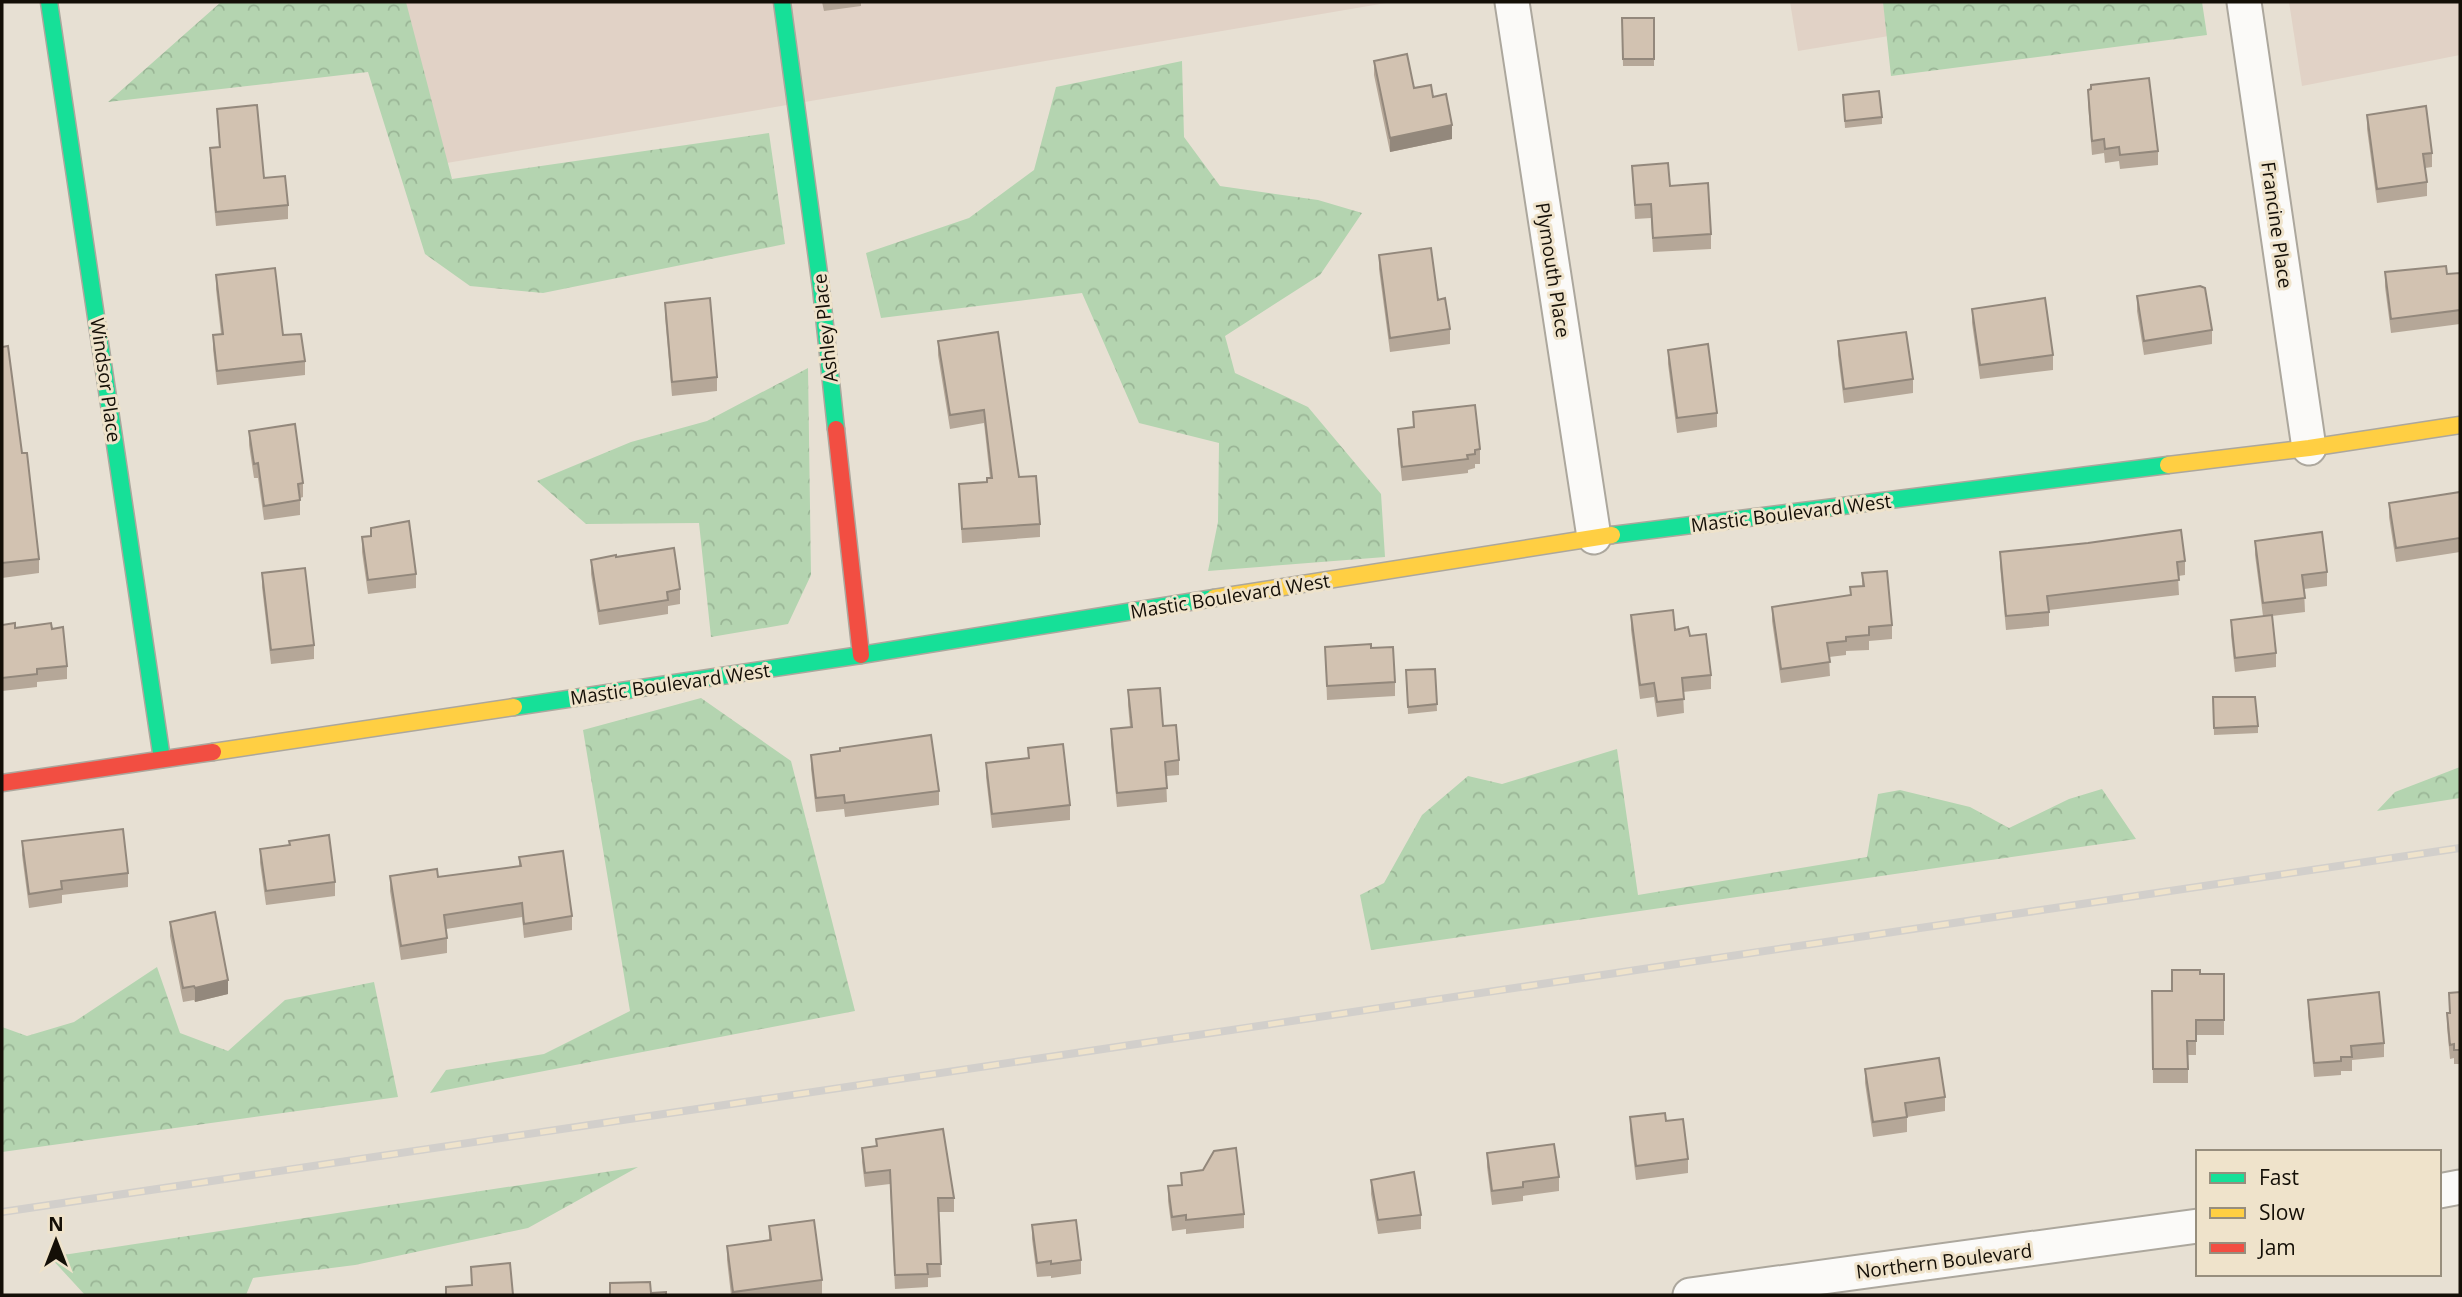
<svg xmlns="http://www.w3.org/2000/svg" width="2462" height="1297" font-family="'Open Sans',sans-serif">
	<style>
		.commercial { fill: #e1d2c6 }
		.forest { fill: url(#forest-crowns) }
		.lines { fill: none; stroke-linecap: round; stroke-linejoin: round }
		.street-casing { stroke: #aca79d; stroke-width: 37 }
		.fast-casing { stroke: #aca79d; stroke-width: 19 }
		.slow-casing { stroke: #aca79d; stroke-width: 19 }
		.jam-casing { stroke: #aca79d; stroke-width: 19 }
		.street { stroke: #fbfaf8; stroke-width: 33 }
		.fast { stroke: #16e098; stroke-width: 16 }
		.slow { stroke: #ffcf43; stroke-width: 16 }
		.jam { stroke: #f24e42; stroke-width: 16 }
		.rail-casing { stroke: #d2cfcb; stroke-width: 8 }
		.rail { stroke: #efe3cb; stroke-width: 5; stroke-dasharray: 16; stroke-linecap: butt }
		.wall { fill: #b5a798 }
		.shaded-wall { fill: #93887c }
		.building { fill: #d2c2b1; stroke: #93887c; stroke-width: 2 }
		.labels { text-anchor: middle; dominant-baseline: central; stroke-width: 6; stroke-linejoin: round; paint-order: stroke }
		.street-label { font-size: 19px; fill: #140f07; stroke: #efe3cb }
	</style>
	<defs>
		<pattern id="forest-crowns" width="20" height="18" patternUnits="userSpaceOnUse" patternTransform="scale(1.75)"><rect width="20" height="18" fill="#b4d4b0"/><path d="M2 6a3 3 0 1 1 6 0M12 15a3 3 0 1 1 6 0" fill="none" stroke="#9ab596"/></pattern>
	</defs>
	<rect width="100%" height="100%" fill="#e7e0d3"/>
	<path class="commercial" d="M 402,2 L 1392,2 L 435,165 Z
		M 1790,2 L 2095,2 L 1798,51 Z
		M 2289,2 L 2460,2 L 2460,55 L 2302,86 Z"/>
	<path class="forest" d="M 221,2 L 406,2 L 452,179 L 769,133 L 785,244 L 543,293 L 470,286 L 425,254 L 368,72 L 108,102 Z
		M 1883,2 L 2202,2 L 2207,35 L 1891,76 Z
		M 1182,61 L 1184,137 L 1220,186 L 1318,200 L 1362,213 L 1320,275 L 1225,336 L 1235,373 L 1308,407 L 1381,494 L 1385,557 L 1208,571 L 1218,522 L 1219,443 L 1139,423 L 1082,293 L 881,318 L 866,253 L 969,218 L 1034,170 L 1056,87 Z
		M 808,368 L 811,575 L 788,624 L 711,637 L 699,523 L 586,524 L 537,481 L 631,442 L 707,421 Z
		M 701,698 L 791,761 L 855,1011 L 430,1093 L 446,1070 L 544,1054 L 630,1011 L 583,730 Z
		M 1617,749 L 1638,895 L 1867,857 L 1878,794 L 1900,790 L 1970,807 L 2009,828 L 2069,799 L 2102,789 L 2136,839 L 1371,950 L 1360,895 L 1384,883 L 1422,815 L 1468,776 L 1502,784 Z
		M 2460,767 L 2460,798 L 2377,811 L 2395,792 Z
		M 157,967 L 180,1033 L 228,1051 L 285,1000 L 374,982 L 398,1097 L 2,1152 L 2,1027 L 27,1036 L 74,1022 Z
		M 638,1167 L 528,1228 L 355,1265 L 253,1278 L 246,1295 L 85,1295 L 50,1257 Z"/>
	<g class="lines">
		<g class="street-casing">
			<path id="street" d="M 1512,2 L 1594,537
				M 2244,2 L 2309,448
				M 2439,1191 L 2460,1187
				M 1690,1295 L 2198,1226"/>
		</g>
		<g class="fast-casing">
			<path id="fast" d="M 49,2 L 162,759
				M 782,2 L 821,288 L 836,429
				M 1612,535 L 2168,465
				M 514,707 L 861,655 L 1214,598"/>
		</g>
		<g class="slow-casing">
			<path id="slow" d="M 2168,465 L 2309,448 L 2460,425
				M 1214,598 L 1612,535
				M 213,752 L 514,707"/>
		</g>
		<g class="jam-casing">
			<path id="jam" d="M 836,429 L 861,655
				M 2,783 L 213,752"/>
		</g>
		<use href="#street" class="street"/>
		<use href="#fast" class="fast"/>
		<use href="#slow" class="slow"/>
		<use href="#jam" class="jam"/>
		<g class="rail-casing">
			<path id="rail" d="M 2,1212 L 2460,848"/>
		</g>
		<use href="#rail" class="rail"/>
	</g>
	<path class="wall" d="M 822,2 L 861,2 L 861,6 L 824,11 Z
		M 1622,18 L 1654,18 L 1654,66 L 1623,66 Z
		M 1374,61 L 1414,88 L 1452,139 L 1390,152 L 1374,75 Z
		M 2088,90 L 2158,151 L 2158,165 L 2120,169 L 2119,161 L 2105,163 L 2104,153 L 2092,155 L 2088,104 Z
		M 1843,95 L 1882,117 L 1882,124 L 1845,128 Z
		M 217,109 L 264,178 L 288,205 L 288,219 L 216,226 L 210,162 L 210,148 L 219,147 Z
		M 2367,115 L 2432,153 L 2432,167 L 2425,168 L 2427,182 L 2427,196 L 2377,203 L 2367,129 Z
		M 1632,166 L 1711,234 L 1711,249 L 1653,252 L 1651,218 L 1635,219 Z
		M 1379,255 L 1438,300 L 1450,329 L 1450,344 L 1390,352 L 1379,269 Z
		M 2385,272 L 2447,274 L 2460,273 L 2460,324 L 2391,333 L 2385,287 Z
		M 216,275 L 283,335 L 305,361 L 305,375 L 217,385 L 213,349 L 213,335 L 221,334 L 216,289 Z
		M 2137,296 L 2212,330 L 2212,344 L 2144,355 L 2137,311 Z
		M 665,303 L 717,377 L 717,391 L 672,396 L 665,317 Z
		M 1972,309 L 2053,355 L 2053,370 L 1980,379 L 1972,323 Z
		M 998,332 L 1019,477 L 1040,524 L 1040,537 L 962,543 L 959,484 L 987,482 L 990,478 L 984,423 L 950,429 L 938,355 L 938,341 Z
		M 1838,341 L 1913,379 L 1913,393 L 1844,403 L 1838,355 Z
		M 2,347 L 39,559 L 39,573 L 2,578 Z
		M 1668,350 L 1717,413 L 1717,427 L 1677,433 L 1668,364 Z
		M 1413,412 L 1480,449 L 1480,464 L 1475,464 L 1475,468 L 1468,470 L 1468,473 L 1402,481 L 1398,443 L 1398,429 L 1413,427 Z
		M 249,431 L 303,483 L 303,497 L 300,498 L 300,515 L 264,520 L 258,478 L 254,478 L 249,445 Z
		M 2460,492 L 2460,552 L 2396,562 L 2389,517 L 2389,503 Z
		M 371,528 L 416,574 L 416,588 L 368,594 L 362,552 L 362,537 L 371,536 Z
		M 2255,541 L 2327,572 L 2327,586 L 2304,589 L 2305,612 L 2272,616 L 2276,653 L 2276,667 L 2235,672 L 2231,635 L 2231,620 L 2263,616 L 2255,555 Z
		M 2000,552 L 2185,561 L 2185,575 L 2178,576 L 2179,595 L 2049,610 L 2049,626 L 2006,630 L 2000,566 Z
		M 616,557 L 680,589 L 680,604 L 668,606 L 668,614 L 599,625 L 591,574 L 591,560 Z
		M 262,573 L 314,645 L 314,659 L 271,664 L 262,587 Z
		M 1862,573 L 1892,625 L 1892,639 L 1869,641 L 1869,650 L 1846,651 L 1846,655 L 1829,657 L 1830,676 L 1781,683 L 1772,621 L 1772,607 L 1850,596 L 1850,587 L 1862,586 Z
		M 1631,615 L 1675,630 L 1690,636 L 1711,675 L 1711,689 L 1683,692 L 1684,713 L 1657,717 L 1654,697 L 1640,699 L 1631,630 Z
		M 2,625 L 15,628 L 52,629 L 67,666 L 67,679 L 37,682 L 37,687 L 2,691 Z
		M 1325,647 L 1371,648 L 1395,682 L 1395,696 L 1327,700 Z
		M 1435,669 L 1437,711 L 1408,714 L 1406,670 Z
		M 1128,690 L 1163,726 L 1179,760 L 1179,775 L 1166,776 L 1167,802 L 1117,807 L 1111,744 L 1111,729 L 1130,727 L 1128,705 Z
		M 2213,697 L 2258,726 L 2258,733 L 2214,735 Z
		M 1028,748 L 1070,805 L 1070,820 L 992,828 L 986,777 L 986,763 L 1028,758 Z
		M 811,755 L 939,791 L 939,805 L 845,817 L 844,809 L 816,812 L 811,769 Z
		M 22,841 L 128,873 L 128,887 L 62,895 L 62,903 L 29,908 L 22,855 Z
		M 260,849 L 335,882 L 335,896 L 266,905 L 260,863 Z
		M 519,857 L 572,916 L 572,930 L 524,938 L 522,917 L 446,929 L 447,938 L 447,953 L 401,960 L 390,891 L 390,876 L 438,877 L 519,866 Z
		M 170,922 L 228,994 L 195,1002 L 194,1000 L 183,1002 L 170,936 Z
		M 2200,974 L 2224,974 L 2224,1035 L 2196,1035 L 2196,1055 L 2188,1055 L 2188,1083 L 2153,1083 L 2152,991 L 2172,991 Z
		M 2460,992 L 2460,1064 L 2454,1064 L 2454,1058 L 2450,1059 L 2447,1027 L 2447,1013 L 2449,1013 L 2449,993 Z
		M 2308,1000 L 2384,1043 L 2384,1057 L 2352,1060 L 2352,1071 L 2341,1071 L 2341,1075 L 2314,1077 L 2308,1014 Z
		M 1865,1069 L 1945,1097 L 1945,1111 L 1907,1117 L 1907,1132 L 1873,1137 L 1865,1083 Z
		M 1630,1117 L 1666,1121 L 1688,1159 L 1688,1173 L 1636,1180 L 1630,1131 Z
		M 876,1139 L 954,1198 L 954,1212 L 939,1212 L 941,1277 L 928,1278 L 928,1287 L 895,1289 L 890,1184 L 865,1187 L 862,1162 L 862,1148 L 876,1146 Z
		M 1487,1153 L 1559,1177 L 1559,1191 L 1523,1196 L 1523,1201 L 1492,1205 L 1487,1167 Z
		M 1181,1173 L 1244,1214 L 1244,1228 L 1186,1234 L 1186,1229 L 1172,1231 L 1168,1201 L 1168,1186 L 1181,1185 Z
		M 1371,1180 L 1421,1215 L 1421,1229 L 1378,1234 L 1371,1194 Z
		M 1032,1225 L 1081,1260 L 1081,1274 L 1051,1278 L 1051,1276 L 1037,1277 L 1032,1239 Z
		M 769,1226 L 822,1280 L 822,1294 L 731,1295 L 727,1260 L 727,1246 L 769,1240 Z"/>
	<path class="shaded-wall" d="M 1452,125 L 1452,139 L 1390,152 L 1390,138 Z
		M 228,980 L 228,994 L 195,1002 L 195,988 Z"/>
	<path class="building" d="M 1622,18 L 1654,18 L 1654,59 L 1623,59 Z
		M 1407,54 L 1414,88 L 1431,85 L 1433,97 L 1446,94 L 1452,125 L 1390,138 L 1374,61 Z
		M 2149,78 L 2158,151 L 2120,155 L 2119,147 L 2105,149 L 2104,139 L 2092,141 L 2088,90 L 2091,89 L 2091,85 Z
		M 1879,91 L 1882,117 L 1845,121 L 1843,95 Z
		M 257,105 L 264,178 L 285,176 L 288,205 L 216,212 L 210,148 L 220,147 L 217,109 Z
		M 2426,106 L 2432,153 L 2423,154 L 2427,182 L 2377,189 L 2367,115 Z
		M 1668,163 L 1670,186 L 1708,183 L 1711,234 L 1653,238 L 1651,204 L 1635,205 L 1632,166 Z
		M 1431,248 L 1438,300 L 1445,298 L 1450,329 L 1390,338 L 1379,255 Z
		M 2446,266 L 2447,274 L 2460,273 L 2460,310 L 2391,319 L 2385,272 Z
		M 275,268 L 283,335 L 301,334 L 305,361 L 217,371 L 213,335 L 223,334 L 216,275 Z
		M 2200,286 L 2205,288 L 2212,330 L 2144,341 L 2137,296 Z
		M 710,298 L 717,377 L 672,382 L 665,303 Z
		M 2045,298 L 2053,355 L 1980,365 L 1972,309 Z
		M 998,332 L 1019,477 L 1036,476 L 1040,524 L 962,529 L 959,484 L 987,482 L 987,478 L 992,478 L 984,410 L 950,415 L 938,341 Z
		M 1906,332 L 1913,379 L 1844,389 L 1838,341 Z
		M 1708,344 L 1717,413 L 1677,418 L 1668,350 Z
		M 8,346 L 22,453 L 27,453 L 39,559 L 2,563 L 2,347 Z
		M 1475,405 L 1480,449 L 1475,450 L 1475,454 L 1467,455 L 1468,459 L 1402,467 L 1398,429 L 1414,427 L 1413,412 Z
		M 295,424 L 303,483 L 298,484 L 300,500 L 264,506 L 258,463 L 254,464 L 249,431 Z
		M 2460,492 L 2460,538 L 2396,548 L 2389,503 Z
		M 409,521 L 416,574 L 368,580 L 362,537 L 371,536 L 371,528 Z
		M 2181,530 L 2185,561 L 2177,562 L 2179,580 L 2047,596 L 2049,612 L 2006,616 L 2000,552 L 2088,543 Z
		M 2322,532 L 2327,572 L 2302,575 L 2305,598 L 2263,603 L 2255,541 Z
		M 674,548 L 680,589 L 667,592 L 668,600 L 599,611 L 591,560 L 616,555 L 616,557 Z
		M 305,568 L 314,645 L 271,650 L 262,573 Z
		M 1887,571 L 1892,625 L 1869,627 L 1869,635 L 1846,637 L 1846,641 L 1827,643 L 1830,662 L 1781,669 L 1772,607 L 1851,595 L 1850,587 L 1864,586 L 1862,573 Z
		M 1673,610 L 1675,630 L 1688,627 L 1690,636 L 1706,634 L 1711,675 L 1682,678 L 1684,699 L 1657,702 L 1654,683 L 1640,685 L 1631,615 Z
		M 2272,615 L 2276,653 L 2235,658 L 2231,620 Z
		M 15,623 L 15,628 L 51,623 L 52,629 L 63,627 L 67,666 L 37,669 L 37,674 L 2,678 L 2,625 Z
		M 1371,644 L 1371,648 L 1393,647 L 1395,682 L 1327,686 L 1325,647 Z
		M 1435,669 L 1437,704 L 1408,707 L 1406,670 Z
		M 1160,688 L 1163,726 L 1176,725 L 1179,760 L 1165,762 L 1167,788 L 1117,793 L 1111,729 L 1132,727 L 1128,690 Z
		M 2213,697 L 2255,697 L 2258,726 L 2214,728 Z
		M 931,735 L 939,791 L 845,803 L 844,795 L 816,798 L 811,755 L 840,751 L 840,748 Z
		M 1063,744 L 1070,805 L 992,814 L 986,763 L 1029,758 L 1028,748 Z
		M 123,829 L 128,873 L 61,881 L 62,889 L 29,894 L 22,841 Z
		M 329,835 L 335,882 L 266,891 L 260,849 L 290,845 L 289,841 Z
		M 563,851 L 572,916 L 524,924 L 522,903 L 444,915 L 447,938 L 401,946 L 390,876 L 437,869 L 438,877 L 521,866 L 519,857 Z
		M 215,912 L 228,980 L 195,988 L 194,986 L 183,988 L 170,922 Z
		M 2172,970 L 2200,970 L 2200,974 L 2224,974 L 2224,1020 L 2196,1020 L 2196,1041 L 2187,1041 L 2188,1069 L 2153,1069 L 2152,991 L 2172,991 Z
		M 2379,992 L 2384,1043 L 2351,1046 L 2352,1057 L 2341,1057 L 2341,1061 L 2314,1063 L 2308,1000 Z
		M 2460,992 L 2460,1050 L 2454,1050 L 2454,1044 L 2450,1045 L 2447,1013 L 2450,1013 L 2449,993 Z
		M 1939,1058 L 1945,1097 L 1905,1103 L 1907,1117 L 1873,1122 L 1865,1069 Z
		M 1665,1113 L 1666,1121 L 1683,1119 L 1688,1159 L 1636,1166 L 1630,1117 Z
		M 943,1129 L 954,1198 L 938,1198 L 941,1264 L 927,1264 L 928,1274 L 895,1275 L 890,1170 L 865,1173 L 862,1148 L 877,1146 L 876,1139 Z
		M 1554,1144 L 1559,1177 L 1523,1182 L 1523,1187 L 1492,1191 L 1487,1153 Z
		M 1236,1148 L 1244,1214 L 1186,1220 L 1186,1215 L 1172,1217 L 1168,1186 L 1182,1185 L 1181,1173 L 1203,1170 L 1214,1151 Z
		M 1414,1172 L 1421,1215 L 1378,1220 L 1371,1180 Z
		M 814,1220 L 822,1280 L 733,1292 L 727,1246 L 771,1240 L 769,1226 Z
		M 1076,1220 L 1081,1260 L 1051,1264 L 1051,1261 L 1037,1263 L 1032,1225 Z
		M 510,1263 L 513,1295 L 446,1295 L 446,1287 L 472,1285 L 471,1267 Z
		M 650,1282 L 651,1293 L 666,1292 L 666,1295 L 610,1295 L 610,1283 Z"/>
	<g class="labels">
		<g class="street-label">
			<text transform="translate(2277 225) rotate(82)">Francine Place</text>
			<text transform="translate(1553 270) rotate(81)">Plymouth Place</text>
			<text transform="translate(825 328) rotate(-96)">Ashley Place</text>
			<text transform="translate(106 380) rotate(82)">Windsor Place</text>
			<text transform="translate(1791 513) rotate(-7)">Mastic Boulevard West</text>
			<text transform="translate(1230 596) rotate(-9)">Mastic Boulevard West</text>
			<text transform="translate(670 684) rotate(-8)">Mastic Boulevard West</text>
			<text transform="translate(1944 1261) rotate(-7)">Northern Boulevard</text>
		</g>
	</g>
	<rect width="2462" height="1297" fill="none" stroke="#140f07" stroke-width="7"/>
	<rect x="2196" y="1150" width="245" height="126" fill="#efe3cb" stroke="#978e7d" stroke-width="2"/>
	<rect x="2210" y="1173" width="35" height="10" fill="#16e098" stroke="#978e7d" stroke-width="2"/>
	<text x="2259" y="1185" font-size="21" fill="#140f07">Fast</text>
	<rect x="2210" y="1208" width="35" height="10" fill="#ffcf43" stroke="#978e7d" stroke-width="2"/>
	<text x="2259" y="1220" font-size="21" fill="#140f07">Slow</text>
	<rect x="2210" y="1243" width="35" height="10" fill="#f24e42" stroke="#978e7d" stroke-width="2"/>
	<text x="2259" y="1255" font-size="21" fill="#140f07">Jam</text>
	<g transform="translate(56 1241)" stroke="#efe3cb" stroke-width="5" paint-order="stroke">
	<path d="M0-5L12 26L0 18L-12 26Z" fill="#140f07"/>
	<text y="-10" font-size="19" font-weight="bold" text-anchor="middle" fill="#140f07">N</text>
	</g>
</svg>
